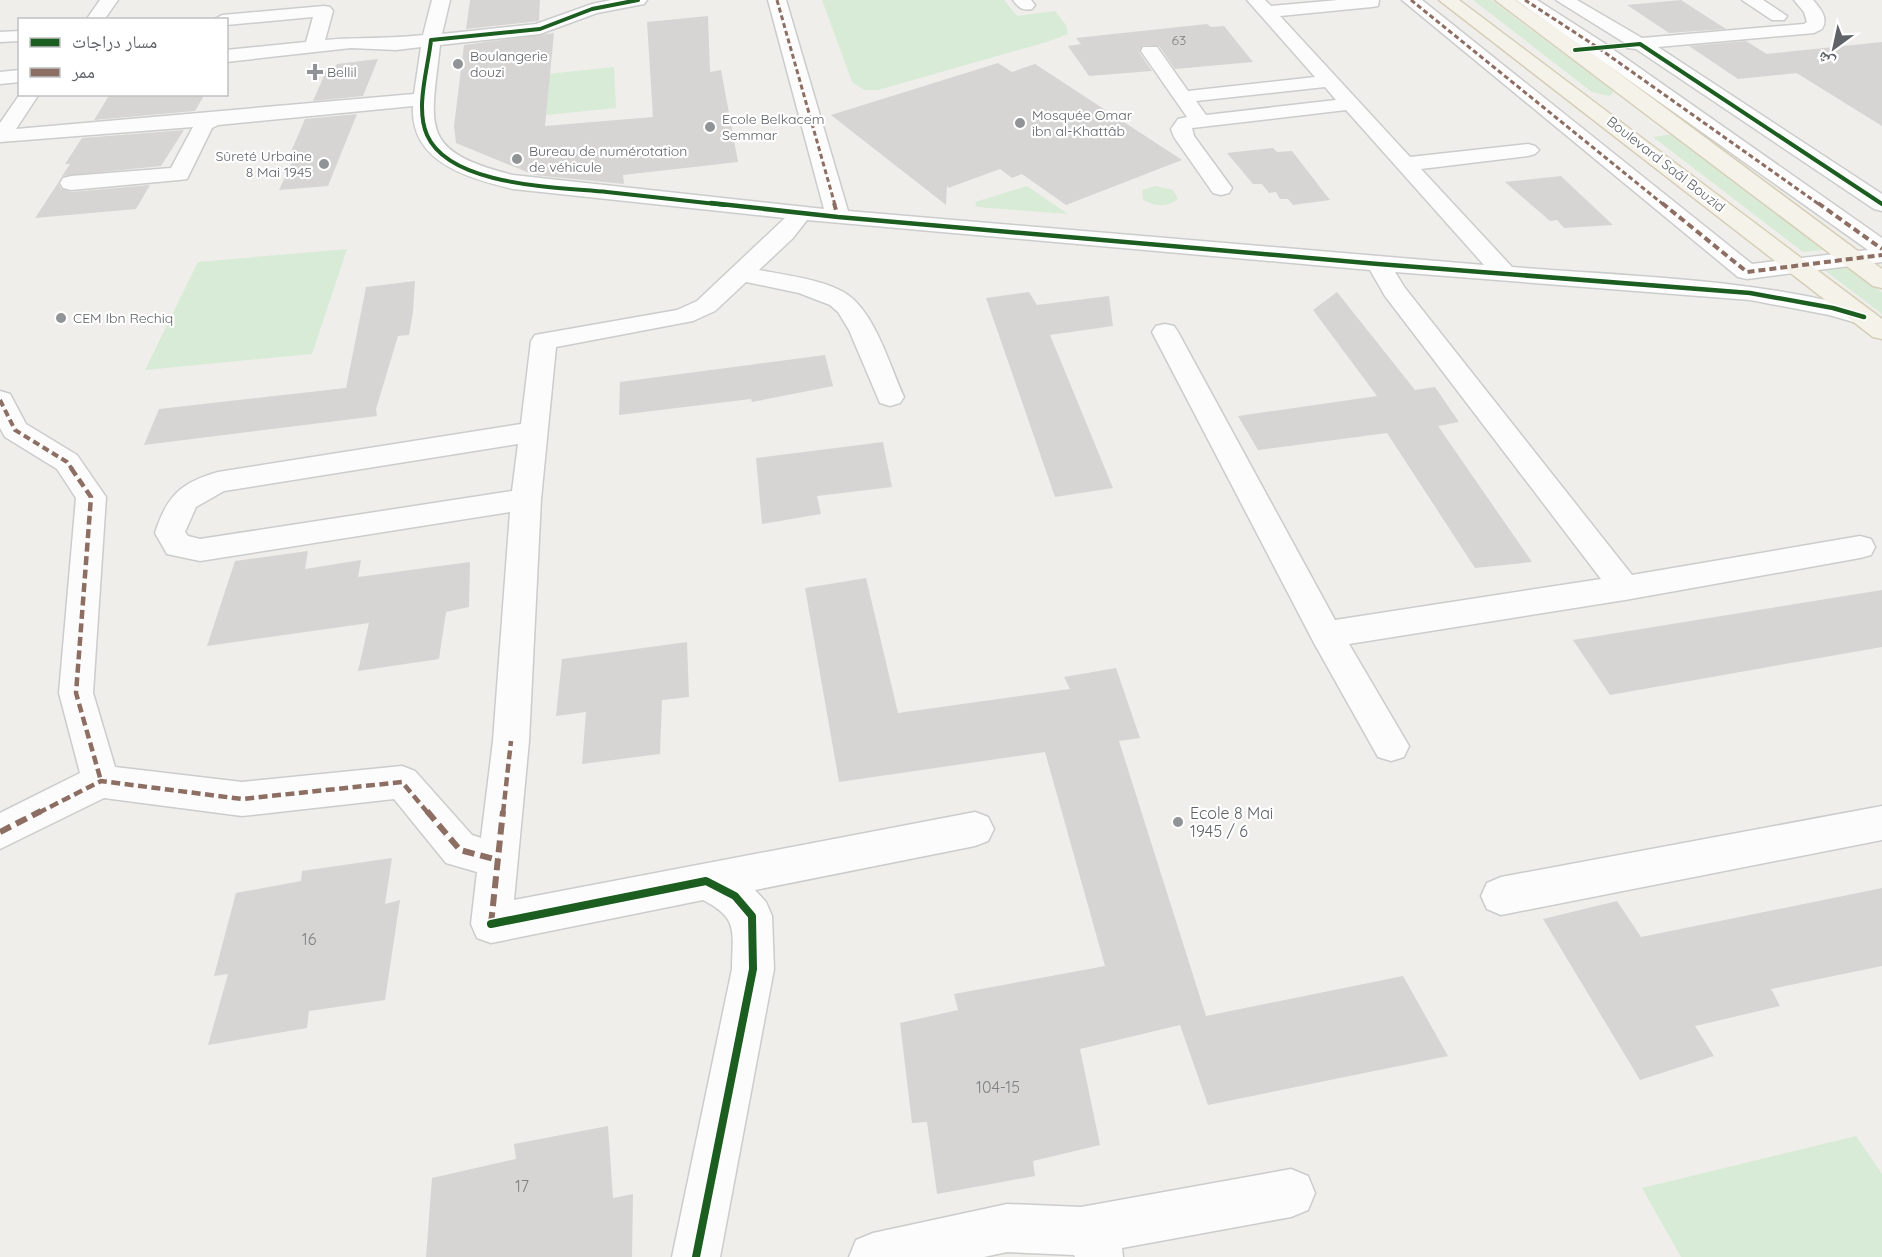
<svg xmlns="http://www.w3.org/2000/svg" width="1882" height="1257" font-family="Quicksand,'Noto Naskh Arabic',sans-serif">
	<style>
		.green { fill: #d8ebd6 }
		.building { fill: #d6d5d3 }
		.lines { fill: none; stroke-linecap: round; stroke-linejoin: round }
		.minor-casing { stroke: #cbcccc; stroke-width: 3 }
		.major-casing { stroke: #d7ceb8; stroke-width: 3 }
		.minor { fill: #fdfcfc; fill-rule: evenodd }
		.major { fill: #f4f2e9; fill-rule: evenodd }
		.quiet-far3 { stroke: #8d6e63; stroke-width: 3; stroke-dasharray: 5 3; stroke-linecap: butt }
		.quiet-far2 { stroke: #8d6e63; stroke-width: 4; stroke-dasharray: 7 4; stroke-linecap: butt }
		.quiet-far1 { stroke: #8d6e63; stroke-width: 4.5; stroke-dasharray: 9 4.5; stroke-linecap: butt }
		.quiet { stroke: #8d6e63; stroke-width: 6; stroke-dasharray: 12 6; stroke-linecap: butt }
		.cycleway-far2-casing { stroke: #fff; stroke-width: 6 }
		.cycleway-far1-casing { stroke: #fff; stroke-width: 8 }
		.cycleway-casing { stroke: #fff; stroke-width: 11 }
		.cycleway-far2 { stroke: #1b5e20; stroke-width: 4 }
		.cycleway-far1 { stroke: #1b5e20; stroke-width: 4.5 }
		.cycleway { stroke: #1b5e20; stroke-width: 8 }
		.poi-dot { fill: #919496; stroke: #fff; stroke-width: 2 }
		.labels { text-anchor: middle; dominant-baseline: central; stroke-width: 4.5; stroke-linejoin: round; paint-order: stroke }
		.number-label { font-size: 14px; fill: #7e8184 }
		.far-poi-label { font-size: 14px; fill: #5f6368; stroke: #fff; text-anchor: start }
		.far-street-label { font-size: 14px; fill: #5f6368; stroke: #fff }
		.poi-label { font-size: 16px; fill: #5f6368; stroke: #fff; text-anchor: start }
		.near-number-label { font-size: 16px; fill: #7e8184 }
	</style>
	<rect width="100%" height="100%" fill="#efeeea"/>
	<path class="green" d="M 822,0 L 1004,0 L 1017,16 L 1055,11 L 1066,25 L 1068,34 L 1050,41 L 878,90 L 864,90 L 852,82 Z
		M 1473,0 L 1491,0 L 1612,90 L 1613,93 L 1609,96 L 1592,92 Z
		M 614,67 L 616,108 L 546,115 L 547,74 Z
		M 1673,134 L 1823,250 L 1803,252 L 1653,137 Z
		M 1027,186 L 1068,214 L 977,207 L 975,202 Z
		M 1156,186 L 1173,190 L 1178,199 C 1167,208 1154,206 1143,200 L 1142,190 Z
		M 347,249 L 312,354 L 145,370 L 198,262 Z
		M 1842,263 L 1882,292 L 1882,314 L 1819,266 Z
		M 1856,1136 L 1882,1174 L 1882,1257 L 1681,1257 L 1642,1188 Z"/>
	<path class="building" d="M 470,0 L 540,0 L 539,21 L 466,29 Z
		M 1681,0 L 1726,29 L 1669,33 L 1627,5 Z
		M 708,16 L 710,72 L 721,70 L 738,162 L 623,175 L 624,184 L 534,175 L 456,143 L 454,126 L 464,45 L 554,33 L 545,126 L 653,117 L 647,22 Z
		M 1207,24 L 1211,27 L 1224,26 L 1253,62 L 1175,69 L 1159,46 L 1143,45 L 1139,52 L 1152,71 L 1089,76 L 1068,46 L 1081,44 L 1076,38 L 1085,37 Z
		M 1746,41 L 1797,73 L 1738,79 L 1689,46 Z
		M 1882,42 L 1882,126 L 1766,54 Z
		M 378,59 L 363,96 L 313,101 L 327,69 L 335,68 L 337,64 Z
		M 998,63 L 1012,72 L 1035,64 L 1182,160 L 1066,205 L 1022,174 L 1012,178 L 1000,169 L 948,188 L 947,184 L 946,205 L 831,115 Z
		M 110,94 L 205,94 L 195,111 L 94,120 Z
		M 357,114 L 328,186 L 279,190 L 293,160 L 287,161 L 305,119 Z
		M 184,130 L 161,166 L 62,176 L 70,164 L 65,164 L 82,138 Z
		M 1273,148 L 1277,152 L 1292,151 L 1330,200 L 1293,205 L 1288,199 L 1280,199 L 1276,192 L 1269,193 L 1262,184 L 1253,184 L 1227,153 Z
		M 1561,176 L 1564,179 L 1613,225 L 1564,228 L 1557,220 L 1550,221 L 1505,182 Z
		M 58,183 L 61,189 L 71,192 L 150,185 L 136,209 L 35,218 Z
		M 415,281 L 413,312 L 409,335 L 398,336 L 376,409 L 377,416 L 144,445 L 159,409 L 346,388 L 366,287 Z
		M 1029,292 L 1037,305 L 1109,296 L 1113,326 L 1050,335 L 1113,488 L 1055,497 L 986,298 Z
		M 1337,292 L 1415,390 L 1435,387 L 1459,422 L 1438,426 L 1532,562 L 1475,568 L 1387,433 L 1258,450 L 1238,416 L 1377,396 L 1313,310 Z
		M 825,355 L 833,386 L 752,402 L 751,399 L 619,415 L 620,382 Z
		M 883,442 L 892,487 L 817,496 L 821,514 L 762,524 L 756,458 Z
		M 308,551 L 305,569 L 361,560 L 358,577 L 470,562 L 469,607 L 446,612 L 439,659 L 358,671 L 369,623 L 207,646 L 235,561 Z
		M 866,578 L 898,713 L 1070,689 L 1064,677 L 1116,668 L 1140,738 L 1119,741 L 1206,1016 L 1403,976 L 1448,1056 L 1208,1105 L 1180,1025 L 1080,1049 L 1100,1145 L 1033,1161 L 1035,1176 L 937,1194 L 927,1122 L 912,1123 L 900,1023 L 958,1010 L 954,994 L 1105,966 L 1045,752 L 839,782 L 805,588 Z
		M 1882,590 L 1882,647 L 1610,695 L 1573,640 Z
		M 687,642 L 689,697 L 662,700 L 660,754 L 582,764 L 586,712 L 556,716 L 562,659 Z
		M 392,858 L 385,904 L 400,900 L 385,1000 L 309,1011 L 307,1028 L 208,1045 L 228,974 L 214,976 L 236,893 L 301,881 L 302,871 Z
		M 1882,888 L 1882,966 L 1771,989 L 1780,1006 L 1695,1026 L 1714,1056 L 1640,1080 L 1543,919 L 1617,901 L 1641,937 Z
		M 608,1126 L 613,1198 L 633,1194 L 632,1257 L 426,1257 L 432,1178 L 516,1159 L 514,1144 Z"/>
	<g class="lines">
		<g class="minor-casing">
			<path id="minor" d="M 100,0 L 118,0 L 104,20 L 86,20 Z
				M 432,0 L 450,0 L 442,34 L 536,24 L 592,4 L 611,0 L 647,0 L 644,4 L 597,13 L 540,34 L 440,45 C 431,128 418,151 513,175 L 824,209 L 768,0 L 786,0 L 848,211 L 1484,265 L 1346,110 L 1192,128 L 1194,136 L 1232,188 L 1229,193 L 1221,195 L 1213,193 L 1174,137 L 1171,129 L 1178,119 L 1187,117 L 1141,51 L 1143,47 L 1157,47 L 1188,91 L 1315,77 L 1247,0 L 1265,0 L 1271,6 L 1338,0 L 1379,0 L 1378,6 L 1372,7 L 1280,16 L 1410,157 L 1528,144 L 1535,146 L 1539,150 L 1535,154 L 1528,156 L 1421,169 L 1512,267 C 1633,277 1756,278 1873,312 L 1877,317 L 1873,322 L 1864,325 L 1829,315 L 1750,300 L 1395,272 L 1405,288 L 1632,575 L 1860,536 L 1871,539 L 1875,547 L 1871,555 L 1860,558 L 1625,600 L 1349,644 L 1409,746 L 1404,757 L 1391,761 L 1378,757 L 1314,643 L 1152,332 L 1156,326 L 1165,324 L 1174,326 L 1178,332 L 1335,620 L 1601,579 L 1385,296 L 1370,270 L 807,220 L 793,238 L 759,270 C 784,275 827,280 848,295 C 876,315 890,367 904,397 L 900,403 L 890,406 L 880,403 L 849,330 L 838,312 L 830,305 L 799,293 L 746,282 L 715,311 L 693,321 L 556,347 L 541,499 L 529,741 L 514,900 L 975,812 L 988,817 L 994,829 L 988,841 L 975,846 L 755,890 L 766,902 L 772,916 L 774,969 L 720,1257 L 672,1257 L 732,969 C 732,932 740,919 703,900 L 491,943 L 477,938 L 471,924 L 477,872 L 446,863 L 394,799 L 242,816 L 104,798 L 0,849 L 0,813 L 80,773 L 59,693 L 76,498 L 57,469 L 5,437 L 0,428 L 0,391 L 10,394 L 26,424 L 77,455 L 106,497 L 93,693 L 115,767 L 242,782 L 402,766 L 415,771 L 472,835 L 481,838 L 493,741 L 510,512 L 200,561 L 167,554 L 155,533 C 167,496 180,483 218,472 L 521,424 L 531,341 L 535,335 L 677,310 L 697,301 L 785,218 L 513,189 C 469,178 410,163 413,106 L 218,125 L 212,128 L 187,179 L 179,180 L 71,190 L 63,188 L 60,183 L 63,178 L 71,176 L 171,168 L 193,127 L 0,142 L 0,123 L 20,94 L 39,94 L 16,129 L 414,94 L 421,47 L 396,50 L 351,48 L 226,62 L 226,50 L 306,42 L 313,17 L 226,25 L 226,20 L 213,20 L 222,15 L 324,6 L 330,7 L 333,11 L 325,40 C 358,37 390,39 423,35 ZM 1325,87 L 1336,100 L 1206,115 L 1196,101 ZM 518,444 L 512,491 L 200,539 L 188,536 L 185,532 L 196,507 L 224,491 Z
				M 1013,0 L 1031,0 L 1035,5 L 1032,9 C 1022,11 1019,8 1013,0 Z
				M 1402,0 L 1422,0 L 1752,264 L 1868,250 L 1516,0 L 1537,0 L 1604,43 L 1882,238 L 1882,262 L 1747,279 L 1738,277 Z
				M 1556,0 L 1577,0 L 1642,38 L 1804,24 L 1807,22 L 1804,12 L 1794,0 L 1813,0 C 1820,8 1829,18 1822,29 L 1814,33 L 1658,47 L 1882,194 L 1882,211 L 1874,209 L 1636,49 L 1627,48 L 1625,43 Z
				M 1742,0 L 1763,0 L 1787,16 L 1784,20 L 1772,20 Z
				M 20,31 L 20,41 L 0,42 L 0,32 Z
				M 20,70 L 20,82 L 0,84 L 0,72 Z
				M 1882,806 L 1882,840 L 1501,915 L 1487,909 L 1481,896 L 1487,883 L 1501,877 Z
				M 1291,1169 L 1308,1176 L 1315,1193 L 1308,1210 L 1291,1217 L 1122,1248 L 1123,1257 L 1075,1257 L 1074,1255 L 1007,1252 L 984,1257 L 849,1257 L 856,1240 L 873,1233 L 1007,1204 L 1081,1207 Z"/>
		</g>
		<g class="major-casing">
			<path id="major" d="M 1439,0 L 1459,0 L 1882,319 L 1882,339 L 1873,337 Z
				M 1495,0 L 1515,0 L 1582,46 L 1882,269 L 1882,288 L 1873,286 Z"/>
		</g>
		<use href="#minor" class="minor"/>
		<use href="#major" class="major"/>
		<path class="quiet-far3" d="M 777,0 L 835,205
			M 1411,0 L 1664,205
			M 1525,0 L 1597,47 L 1820,205"/>
		<path class="quiet-far2" d="M 834,203 L 838,217
			M 1662,203 L 1747,272 L 1882,255
			M 1818,203 L 1882,249
			M 0,400 L 15,430 L 67,462 L 72,469"/>
		<path class="quiet-far1" d="M 71,468 L 91,497 L 76,693 L 101,781
			M 38,813 L 101,781 L 242,799 L 402,782 L 428,813
			M 503,813 L 511,741"/>
		<path class="quiet" d="M 427,811 L 460,850 L 498,860
			M 0,832 L 41,811
			M 491,924 L 503,811"/>
		<g class="cycleway-far2-casing">
			<path id="cycleway-far2" d="M 638,0 L 592,9 L 540,29 L 431,40 C 428,69 415,107 427,135 C 450,187 559,187 607,192 C 646,196 686,201 725,205
				M 1575,50 L 1640,44 L 1882,204"/>
		</g>
		<g class="cycleway-far1-casing">
			<path id="cycleway-far1" d="M 711,203 L 838,217 L 1378,264 L 1750,293 L 1833,308 L 1864,317"/>
		</g>
		<g class="cycleway-casing">
			<path id="cycleway" d="M 491,924 L 706,881 L 735,896 L 752,916 L 753,969 L 696,1257"/>
		</g>
		<use href="#cycleway-far2" class="cycleway-far2"/>
		<use href="#cycleway-far1" class="cycleway-far1"/>
		<use href="#cycleway" class="cycleway"/>
	</g>
	<g class="poi-dot">
		<circle cx="458" cy="64" r="6"/>
		<path d="M312 63h6v6h6v6h-6v6h-6v-6h-6v-6h6z"/>
		<circle cx="1020" cy="123" r="6"/>
		<circle cx="710" cy="127" r="6"/>
		<circle cx="517" cy="159" r="6"/>
		<circle cx="324" cy="164" r="6"/>
		<circle cx="61" cy="318" r="6"/>
		<circle cx="1178" cy="822" r="6"/>
	</g>
	<g class="labels">
		<g class="number-label">
			<text x="1179" y="40">63</text>
		</g>
		<g class="far-poi-label">
			<text x="470" y="56">Boulangerie<tspan x="470" dy="16">douzi</tspan></text>
			<text x="327" y="72">Bellil</text>
			<text x="1032" y="115">Mosquée Omar<tspan x="1032" dy="16">ibn al-Khattâb</tspan></text>
			<text x="722" y="119">Ecole Belkacem<tspan x="722" dy="16">Semmar</tspan></text>
			<text x="529" y="151">Bureau de numérotation<tspan x="529" dy="16">de véhicule</tspan></text>
			<text x="312" y="156" text-anchor="end">Sûreté Urbaine<tspan x="312" dy="16">8 Mai 1945</tspan></text>
			<text x="73" y="318">CEM Ibn Rechiq</text>
		</g>
		<g class="far-street-label">
			<text transform="translate(1666 164) rotate(38)">Boulevard Saâl Bouzid</text>
		</g>
		<g class="poi-label">
			<text x="1190" y="813">Ecole 8 Mai<tspan x="1190" dy="18">1945 / 6</tspan></text>
		</g>
		<g class="near-number-label">
			<text x="309" y="939">16</text>
			<text x="998" y="1087">104-15</text>
			<text x="522" y="1186">17</text>
		</g>
	</g>
	<rect x="18" y="18" width="210" height="78" fill="#ffffff" stroke="#bfc1c3" stroke-width="1.5"/>
	<rect x="30" y="38" width="30" height="9" fill="#1b5e20" stroke="#bfc1c3" stroke-width="1.5"/>
	<text x="72" y="48" font-size="18" fill="#5f6368">مسار دراجات</text>
	<rect x="30" y="68" width="30" height="9" fill="#8d6e63" stroke="#bfc1c3" stroke-width="1.5"/>
	<text x="72" y="78" font-size="18" fill="#5f6368">ممر</text>
	<g transform="translate(1834 48) rotate(213)" stroke="#ffffff" stroke-width="4.5" paint-order="stroke">
	<path d="M0-4.5L10 22L0 15L-10 22Z" fill="#5f6368"/>
	<text y="-9" font-size="16" font-weight="bold" text-anchor="middle" fill="#5f6368">ش</text>
	</g>
</svg>
